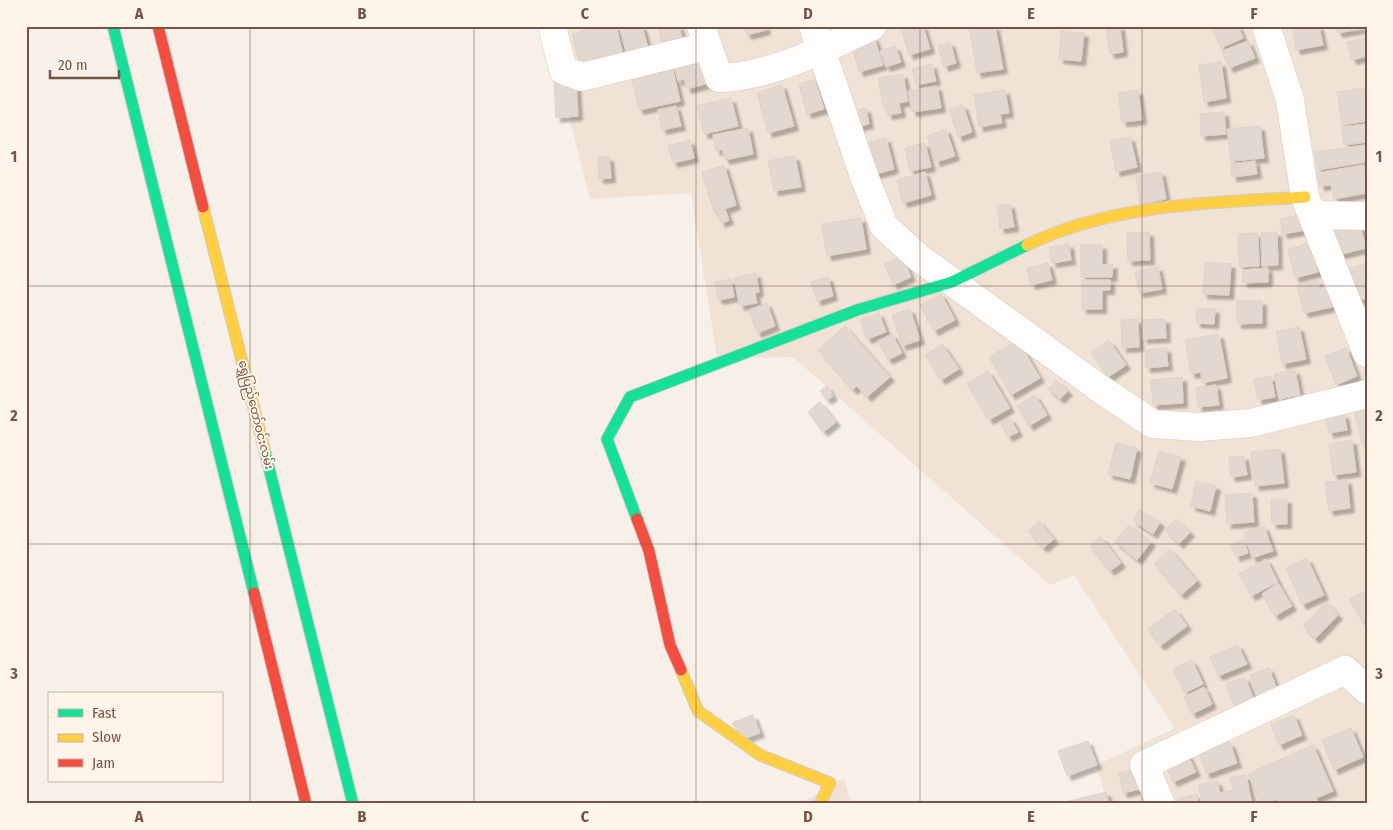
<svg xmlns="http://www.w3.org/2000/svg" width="1393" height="830" font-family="'Fira Sans Condensed','Noto Sans Myanmar',sans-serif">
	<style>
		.residential { fill: #f0e2d5 }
		.building { fill: #e3d8d0; stroke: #dfd2ca; filter: url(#shadow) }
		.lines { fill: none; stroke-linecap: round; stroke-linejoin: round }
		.street-casing { stroke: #d5cbc5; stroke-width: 29 }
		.fast-casing { stroke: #d6cbc4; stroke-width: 13 }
		.slow-casing { stroke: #d6cbc4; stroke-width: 13 }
		.jam-casing { stroke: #d6cbc4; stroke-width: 13 }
		.street { stroke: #fefdfc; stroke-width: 28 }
		.fast { stroke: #16e098; stroke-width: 11 }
		.slow { stroke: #ffcf43; stroke-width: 11 }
		.jam { stroke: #f24e42; stroke-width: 11 }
		.grid { fill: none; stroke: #745448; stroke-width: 1; stroke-opacity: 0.55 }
		.labels { text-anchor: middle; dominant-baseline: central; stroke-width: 4; stroke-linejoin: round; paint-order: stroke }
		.street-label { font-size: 12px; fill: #745448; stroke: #fff4e8 }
		.neatline { fill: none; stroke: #745448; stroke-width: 2 }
		.grid-label { font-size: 16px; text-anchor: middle; font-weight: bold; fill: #745448 }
	</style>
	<defs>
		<filter id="shadow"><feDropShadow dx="4.5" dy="4.5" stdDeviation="1" flood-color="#0004"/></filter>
	</defs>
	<rect width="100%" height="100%" fill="#f7f0e8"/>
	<path class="residential" d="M 546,26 L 1367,26 L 1367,804 L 1107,804 L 1097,765 L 1175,728 L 1074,575 L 1050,585 L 793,357 L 717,358 L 691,193 L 590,199 Z
		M 844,778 L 851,804 L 799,804 Z"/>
	<path class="building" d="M 603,26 L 616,26 L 624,59 L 581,69 L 572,34 Z
		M 619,26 L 642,26 L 648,48 L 627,54 Z
		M 658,26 L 679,26 L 682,37 L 662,42 Z
		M 744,26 L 765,26 L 766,30 L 747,35 Z
		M 910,26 L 923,26 L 930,49 L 909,55 L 901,29 Z
		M 969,26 L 995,26 L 1003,69 L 977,73 Z
		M 1120,26 L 1123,52 L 1110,54 L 1106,28 Z
		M 1211,26 L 1238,26 L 1243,38 L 1221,48 Z
		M 1292,26 L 1319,26 L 1323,45 L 1296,50 Z
		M 1336,26 L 1365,26 L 1365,28 L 1338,33 Z
		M 1061,31 L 1084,33 L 1081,61 L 1059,59 Z
		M 874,37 L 883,65 L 859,72 L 851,43 Z
		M 1365,38 L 1367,45 L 1367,56 L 1352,60 L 1347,42 Z
		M 1248,41 L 1255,58 L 1229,68 L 1222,51 Z
		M 950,42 L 956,63 L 944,67 L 938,46 Z
		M 895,46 L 901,62 L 886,67 L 880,51 Z
		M 700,53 L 709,83 L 687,89 L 684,79 L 678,81 L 673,61 Z
		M 1221,62 L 1226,98 L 1204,102 L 1199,65 Z
		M 932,64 L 936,81 L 916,85 L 912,69 Z
		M 672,66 L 680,101 L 639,110 L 631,75 Z
		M 903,74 L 908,101 L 899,103 L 901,113 L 888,115 L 886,106 L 883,106 L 878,78 Z
		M 815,79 L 824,109 L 807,114 L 799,84 Z
		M 576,80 L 578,116 L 556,118 L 554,81 Z
		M 782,85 L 794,126 L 768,133 L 757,93 Z
		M 937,86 L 941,108 L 912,112 L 908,91 Z
		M 1365,88 L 1367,121 L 1342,125 L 1337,92 Z
		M 1005,90 L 1009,113 L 1000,114 L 1002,123 L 979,127 L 974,95 Z
		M 1138,90 L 1142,120 L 1122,122 L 1118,93 Z
		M 731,98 L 738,126 L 704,134 L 697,106 Z
		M 963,105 L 972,132 L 958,137 L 949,109 Z
		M 676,106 L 681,126 L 662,130 L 658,110 Z
		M 866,108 L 869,124 L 853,128 L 849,112 Z
		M 1224,112 L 1226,134 L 1201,136 L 1200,114 Z
		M 1367,124 L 1367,142 L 1344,145 L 1342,127 Z
		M 1260,126 L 1264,158 L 1231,161 L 1227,129 Z
		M 748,128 L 753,154 L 725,160 L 722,149 L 716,151 L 713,135 Z
		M 946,129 L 955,156 L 936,162 L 927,136 Z
		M 1130,137 L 1137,167 L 1116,172 L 1110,141 Z
		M 886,138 L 894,169 L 872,175 L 864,144 Z
		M 690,140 L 694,158 L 673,163 L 668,146 Z
		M 925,143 L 931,167 L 910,171 L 905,148 Z
		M 1365,145 L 1367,162 L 1317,170 L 1315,152 Z
		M 795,156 L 801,187 L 774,191 L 768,161 Z
		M 598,157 L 609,157 L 611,178 L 599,179 Z
		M 1255,161 L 1257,174 L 1232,177 L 1231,164 Z
		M 724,165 L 736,205 L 725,209 L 729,220 L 721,223 L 717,211 L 714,212 L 702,172 Z
		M 1364,165 L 1367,193 L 1334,199 L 1331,185 L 1320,186 L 1317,173 Z
		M 925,172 L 931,195 L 903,203 L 897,180 Z
		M 1161,172 L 1166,199 L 1140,204 L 1136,176 Z
		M 1010,204 L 1014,227 L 1000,229 L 997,206 Z
		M 1302,214 L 1305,230 L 1283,234 L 1280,219 Z
		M 861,218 L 866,249 L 827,256 L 822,224 Z
		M 1359,221 L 1366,248 L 1338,255 L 1331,228 Z
		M 1149,232 L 1150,260 L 1128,261 L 1127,233 Z
		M 1277,232 L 1278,265 L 1262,266 L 1261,233 Z
		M 1258,233 L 1259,266 L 1239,267 L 1238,234 Z
		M 1310,243 L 1318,272 L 1295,278 L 1288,249 Z
		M 1069,244 L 1071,260 L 1052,263 L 1049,247 Z
		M 1081,245 L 1102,245 L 1102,265 L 1113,264 L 1112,277 L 1081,277 Z
		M 902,256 L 911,277 L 893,285 L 884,264 Z
		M 1205,262 L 1231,264 L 1229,295 L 1203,294 Z
		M 1048,263 L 1052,280 L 1031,285 L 1027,268 Z
		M 1367,263 L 1367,298 L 1359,300 L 1348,269 Z
		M 1158,267 L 1162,289 L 1139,293 L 1135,272 Z
		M 1268,268 L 1268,282 L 1243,283 L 1242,270 Z
		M 756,273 L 759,292 L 755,293 L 757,303 L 740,306 L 734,278 Z
		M 828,277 L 833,296 L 817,301 L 811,282 Z
		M 731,279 L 734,297 L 718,300 L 715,282 Z
		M 1082,280 L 1110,280 L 1110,290 L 1102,290 L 1102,309 L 1082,309 Z
		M 1318,280 L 1319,288 L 1327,286 L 1332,307 L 1304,313 L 1297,285 Z
		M 941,294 L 955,320 L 934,331 L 920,305 Z
		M 1237,301 L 1262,301 L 1262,323 L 1237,324 Z
		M 767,303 L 775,326 L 757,333 L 749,310 Z
		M 1197,308 L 1215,309 L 1214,324 L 1196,323 Z
		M 910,309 L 920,340 L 902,346 L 892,315 Z
		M 879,313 L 886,332 L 867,339 L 860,320 Z
		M 1138,319 L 1139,347 L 1122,348 L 1121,320 Z
		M 1165,319 L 1166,338 L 1143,339 L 1142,320 Z
		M 845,326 L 890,377 L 867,397 L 857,386 L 853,390 L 818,350 Z
		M 1299,327 L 1306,359 L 1282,364 L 1276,332 Z
		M 892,334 L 902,353 L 888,360 L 878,341 Z
		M 1219,334 L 1227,378 L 1202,383 L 1201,372 L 1191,374 L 1185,340 Z
		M 1018,340 L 1040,378 L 1011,395 L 989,357 Z
		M 1109,340 L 1126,365 L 1108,377 L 1091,352 Z
		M 942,344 L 959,369 L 941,380 L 925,355 Z
		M 1166,348 L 1168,366 L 1146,368 L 1145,350 Z
		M 1346,348 L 1357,376 L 1336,385 L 1325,356 Z
		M 1295,370 L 1300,395 L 1279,399 L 1274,374 Z
		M 988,371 L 1010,408 L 989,420 L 967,384 Z
		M 1271,376 L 1275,397 L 1258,400 L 1254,379 Z
		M 1182,377 L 1183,403 L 1153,405 L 1151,380 Z
		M 1056,380 L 1068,391 L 1060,399 L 1048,389 Z
		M 1216,385 L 1219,405 L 1198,407 L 1196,388 Z
		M 827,386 L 833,396 L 827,400 L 820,391 Z
		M 1035,395 L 1047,415 L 1029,426 L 1017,406 Z
		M 820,402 L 836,422 L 823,432 L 808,412 Z
		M 1367,408 L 1367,441 L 1362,443 L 1354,412 Z
		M 1344,414 L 1347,430 L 1329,433 L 1326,417 Z
		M 1010,418 L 1018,432 L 1008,437 L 1001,424 Z
		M 1352,440 L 1356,472 L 1333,475 L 1329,444 Z
		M 1116,443 L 1137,448 L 1130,479 L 1108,474 Z
		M 1280,449 L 1284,483 L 1255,486 L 1251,452 Z
		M 1159,451 L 1181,457 L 1172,489 L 1150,483 Z
		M 1244,456 L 1247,475 L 1231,477 L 1229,458 Z
		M 1347,480 L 1350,508 L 1329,511 L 1325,482 Z
		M 1196,481 L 1216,486 L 1210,511 L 1191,506 Z
		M 1252,493 L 1254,522 L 1227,524 L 1225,495 Z
		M 1271,499 L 1287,499 L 1287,524 L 1272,524 Z
		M 1140,510 L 1160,522 L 1153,534 L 1133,521 Z
		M 1176,519 L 1190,532 L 1179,544 L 1165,530 Z
		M 1039,521 L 1054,539 L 1043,548 L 1028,531 Z
		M 1129,525 L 1151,542 L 1137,560 L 1115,542 Z
		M 1264,526 L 1273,551 L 1252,558 L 1244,533 Z
		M 1101,537 L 1121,563 L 1110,571 L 1090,546 Z
		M 1244,540 L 1248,553 L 1236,557 L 1231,544 Z
		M 1170,549 L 1197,581 L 1181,595 L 1154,563 Z
		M 1307,558 L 1324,595 L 1302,605 L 1286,568 Z
		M 1266,559 L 1278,582 L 1251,596 L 1239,574 Z
		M 1278,583 L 1292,606 L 1275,616 L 1262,594 Z
		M 1367,590 L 1367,621 L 1363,623 L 1350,599 Z
		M 1326,602 L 1338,615 L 1315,639 L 1303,626 Z
		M 1175,609 L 1187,626 L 1160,646 L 1148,629 Z
		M 1238,645 L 1247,664 L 1218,676 L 1210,657 Z
		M 1192,660 L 1203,684 L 1185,693 L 1173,669 Z
		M 1269,668 L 1279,695 L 1261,702 L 1250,675 Z
		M 1245,677 L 1256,705 L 1237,712 L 1226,684 Z
		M 1204,687 L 1212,704 L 1192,714 L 1184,697 Z
		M 753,715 L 760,733 L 743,739 L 732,723 Z
		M 1294,715 L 1302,735 L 1279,745 L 1271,724 Z
		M 1351,728 L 1363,757 L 1334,770 L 1322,740 Z
		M 1088,741 L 1097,765 L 1067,776 L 1058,751 Z
		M 1230,742 L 1237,763 L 1206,774 L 1199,753 Z
		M 1183,745 L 1196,772 L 1173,782 L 1161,756 Z
		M 1313,745 L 1333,791 L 1316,798 L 1319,804 L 1278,804 L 1276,799 L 1266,804 L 1261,804 L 1248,774 Z
		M 1135,769 L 1140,789 L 1123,793 L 1119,773 Z
		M 1246,775 L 1252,804 L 1202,804 L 1198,785 L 1217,781 L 1220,793 L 1233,790 L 1230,778 Z
		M 1106,792 L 1109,804 L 1065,804 L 1065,802 Z
		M 1197,794 L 1199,804 L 1178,804 L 1177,799 Z"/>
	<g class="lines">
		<g class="street-casing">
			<path id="street" d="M 552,26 L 563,70 L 582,77 L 707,46
				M 701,26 L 719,78 C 773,76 824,49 872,26
				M 813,26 L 864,176 L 884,226 L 919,258 L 1099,388 L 1153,424 L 1199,427 L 1251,423 L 1367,394
				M 1266,26 L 1290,100 L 1305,197 L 1367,353
				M 1312,215 L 1367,216
				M 1161,804 L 1144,765 L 1345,670 L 1367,690"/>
		</g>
		<g class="fast-casing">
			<path id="fast" d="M 113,26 L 254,593
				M 265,452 L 353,804
				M 637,519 L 607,439 L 630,397 L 857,310 L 952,282 L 1027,245"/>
		</g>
		<g class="slow-casing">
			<path id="slow" d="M 203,207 L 265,452
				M 1027,245 C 1114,203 1211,203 1305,197
				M 681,670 L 698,711 L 760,755 L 830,783 L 820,804"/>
		</g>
		<g class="jam-casing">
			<path id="jam" d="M 158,26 L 203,207
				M 637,519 L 649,551 L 670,645 L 681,670
				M 254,593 L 306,804"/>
		</g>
		<use href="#street" class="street"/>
		<use href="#fast" class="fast"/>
		<use href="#slow" class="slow"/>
		<use href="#jam" class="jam"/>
	</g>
	<path class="grid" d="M 250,26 L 250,804M 474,26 L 474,804M 696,26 L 696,804M 920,26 L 920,804M 1142,26 L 1142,804M 26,286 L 1367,286M 26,544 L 1367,544"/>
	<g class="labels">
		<g class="street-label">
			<text transform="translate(256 415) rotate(76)">ရွှေပြည်တော်ဝင်းလမ်း</text>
		</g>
	</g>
	<rect width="1393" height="830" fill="none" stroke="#fff4e8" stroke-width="55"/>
	<rect x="48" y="692" width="175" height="90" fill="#fff4e8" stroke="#c7b4a8"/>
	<rect x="58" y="709" width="25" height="8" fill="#16e098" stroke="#c7b4a8"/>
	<text x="92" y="718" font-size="15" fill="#745448">Fast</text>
	<rect x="58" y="734" width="25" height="8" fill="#ffcf43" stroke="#c7b4a8"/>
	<text x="92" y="742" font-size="15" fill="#745448">Slow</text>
	<rect x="58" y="759" width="25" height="8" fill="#f24e42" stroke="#c7b4a8"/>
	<text x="92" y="768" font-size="15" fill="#745448">Jam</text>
	<path d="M50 70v8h69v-8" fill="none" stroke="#745448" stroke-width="2.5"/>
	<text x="58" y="70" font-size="15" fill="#745448" stroke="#fff4e8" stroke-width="4" paint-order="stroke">20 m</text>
	<rect x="28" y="28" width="1338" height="774" class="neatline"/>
	<g class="grid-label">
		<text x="139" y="19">A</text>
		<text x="362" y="19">B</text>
		<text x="585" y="19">C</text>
		<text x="808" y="19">D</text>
		<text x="1031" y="19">E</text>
		<text x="1254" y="19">F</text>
		<text x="14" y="162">1</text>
		<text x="1379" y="162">1</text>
		<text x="14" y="421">2</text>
		<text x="1379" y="421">2</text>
		<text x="14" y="679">3</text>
		<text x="1379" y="679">3</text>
		<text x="139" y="822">A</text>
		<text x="362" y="822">B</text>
		<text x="585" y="822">C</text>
		<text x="808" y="822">D</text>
		<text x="1031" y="822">E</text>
		<text x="1254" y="822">F</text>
	</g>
</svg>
